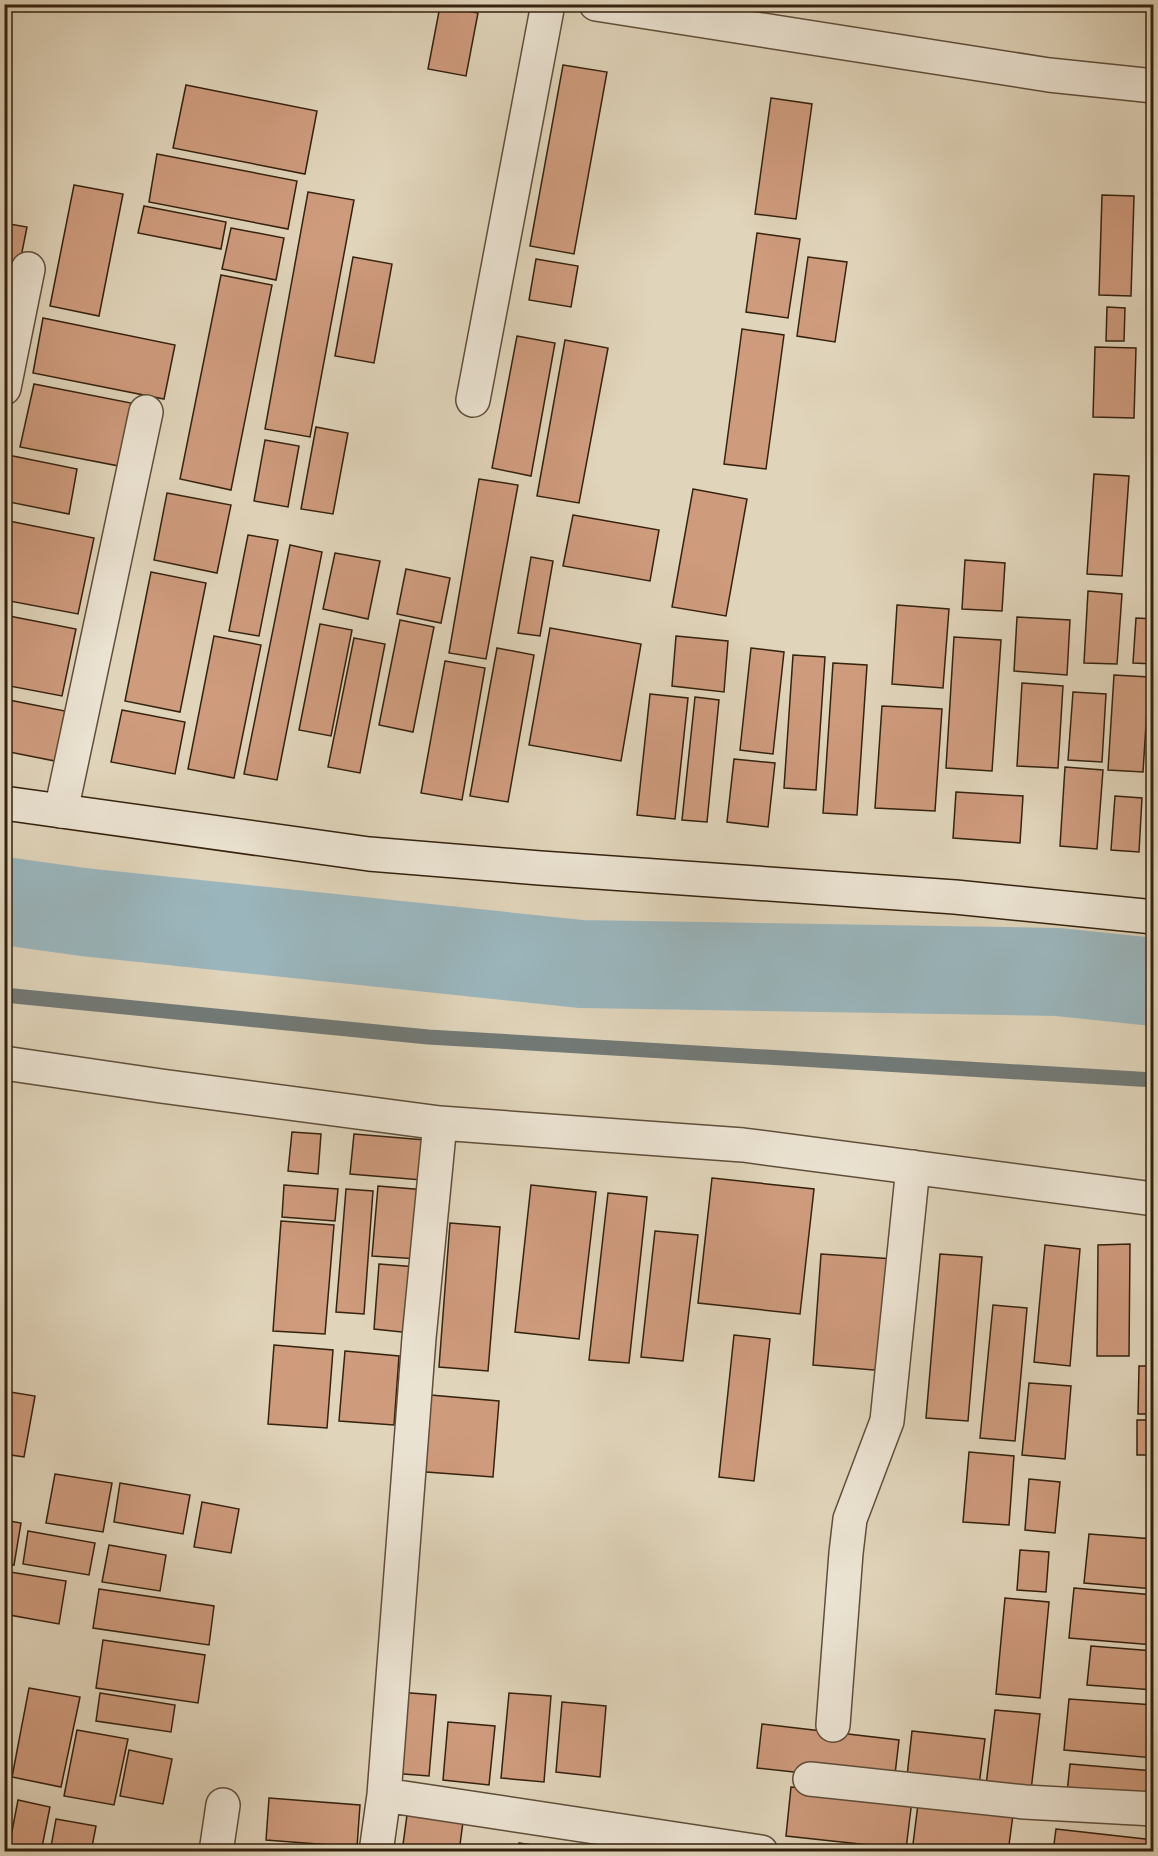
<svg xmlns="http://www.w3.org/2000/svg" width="1158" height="1856" font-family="'IM FELL Double Pica',serif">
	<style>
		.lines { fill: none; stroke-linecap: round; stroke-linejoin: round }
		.stream { stroke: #727a77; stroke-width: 15 }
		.river { stroke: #9ab5bc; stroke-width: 88 }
		.building { fill: #ce9b7d; stroke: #35220f; stroke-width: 1.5 }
		.street-casing { stroke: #604e3a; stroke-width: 36 }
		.secondary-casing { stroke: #35220f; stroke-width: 36 }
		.street { stroke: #ebe3d2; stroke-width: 33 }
		.secondary { stroke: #ebe3d2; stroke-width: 33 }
	</style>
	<rect width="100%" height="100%" fill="#e0d4ba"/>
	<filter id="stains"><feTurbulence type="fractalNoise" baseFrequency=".00333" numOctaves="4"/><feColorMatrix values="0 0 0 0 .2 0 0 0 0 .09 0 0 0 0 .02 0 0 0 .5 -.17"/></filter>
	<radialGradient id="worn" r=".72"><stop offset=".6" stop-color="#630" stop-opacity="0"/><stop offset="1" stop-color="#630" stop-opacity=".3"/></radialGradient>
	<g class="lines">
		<path class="stream" d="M 4,995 L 428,1037 L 1154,1080"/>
		<path class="river" d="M 4,901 L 83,912 L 581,964 L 1058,972 L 1154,982"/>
	</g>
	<path class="building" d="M 440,6 L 478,13 L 466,76 L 428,69 Z
		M 563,65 L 607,72 L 574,254 L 530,246 Z
		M 186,85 L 317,111 L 305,174 L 173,148 Z
		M 771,98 L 812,104 L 796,219 L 755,214 Z
		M 157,154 L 297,181 L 288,229 L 149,202 Z
		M 74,185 L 123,194 L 99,316 L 50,306 Z
		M 308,192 L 354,200 L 310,437 L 265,429 Z
		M 1102,195 L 1134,196 L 1131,296 L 1099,295 Z
		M 144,206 L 226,222 L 221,249 L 138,233 Z
		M 4,223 L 27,227 L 4,342 Z
		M 231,228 L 284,238 L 276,280 L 222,269 Z
		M 757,233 L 800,239 L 788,318 L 746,312 Z
		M 353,257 L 392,264 L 374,363 L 335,356 Z
		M 808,257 L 847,262 L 835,342 L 797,336 Z
		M 536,259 L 578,266 L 571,307 L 529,300 Z
		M 221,275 L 272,285 L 231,490 L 180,479 Z
		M 1107,307 L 1125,308 L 1124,341 L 1106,341 Z
		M 43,318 L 175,345 L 164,399 L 33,373 Z
		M 742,329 L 784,335 L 766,469 L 724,464 Z
		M 517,336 L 555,343 L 531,476 L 492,468 Z
		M 565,340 L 608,348 L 579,503 L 537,496 Z
		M 1095,347 L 1136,348 L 1134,418 L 1093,417 Z
		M 34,384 L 131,403 L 119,466 L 20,447 Z
		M 316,427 L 348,433 L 333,514 L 301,509 Z
		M 265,440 L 299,446 L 288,507 L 254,501 Z
		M 8,455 L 77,469 L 69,514 L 4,501 L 4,472 Z
		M 1094,474 L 1129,476 L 1122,576 L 1087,574 Z
		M 479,479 L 518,485 L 486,659 L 449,653 Z
		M 693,489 L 747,499 L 726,616 L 672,607 Z
		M 167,493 L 231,505 L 217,573 L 154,560 Z
		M 573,515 L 659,530 L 650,581 L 563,566 Z
		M 4,520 L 94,538 L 78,614 L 4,600 Z
		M 248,535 L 278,540 L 259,636 L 229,631 Z
		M 290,545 L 322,552 L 277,780 L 244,774 Z
		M 335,553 L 380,561 L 368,619 L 323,609 Z
		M 531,557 L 553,561 L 540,636 L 518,633 Z
		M 965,560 L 1005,563 L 1002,611 L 962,609 Z
		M 406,569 L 450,578 L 441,623 L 397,614 Z
		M 151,572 L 206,583 L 180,712 L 125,701 Z
		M 1088,591 L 1122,594 L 1117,664 L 1084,663 Z
		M 897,605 L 949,609 L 943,688 L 892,684 Z
		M 4,615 L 76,629 L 62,696 L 4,685 Z
		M 1017,617 L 1070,620 L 1067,675 L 1014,671 Z
		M 1136,618 L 1154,619 L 1154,664 L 1133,663 Z
		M 400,620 L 434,627 L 413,732 L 379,725 Z
		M 320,624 L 352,630 L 331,736 L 299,730 Z
		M 550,628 L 641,644 L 621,761 L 529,745 Z
		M 214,636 L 261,645 L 234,778 L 188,769 Z
		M 676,636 L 728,641 L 724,692 L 672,686 Z
		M 954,637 L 1001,640 L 992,771 L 946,768 Z
		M 354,638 L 385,644 L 360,773 L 328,767 Z
		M 497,648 L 534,655 L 508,802 L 470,796 Z
		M 751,648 L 784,652 L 773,754 L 740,750 Z
		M 793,655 L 825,657 L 816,790 L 784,788 Z
		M 445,661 L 485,668 L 462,800 L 421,793 Z
		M 833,663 L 867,665 L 857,815 L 823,813 Z
		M 1114,675 L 1149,677 L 1143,772 L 1108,770 Z
		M 1022,683 L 1063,686 L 1058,768 L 1017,766 Z
		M 1073,692 L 1106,694 L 1102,762 L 1068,760 Z
		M 650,694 L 688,698 L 675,819 L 637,815 Z
		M 695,697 L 719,700 L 707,822 L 682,820 Z
		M 4,699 L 65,711 L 55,761 L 4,751 Z
		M 882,706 L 942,709 L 935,811 L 875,808 Z
		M 122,710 L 185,722 L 175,774 L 111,762 Z
		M 734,759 L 775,763 L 768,827 L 727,822 Z
		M 1065,767 L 1103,770 L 1097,849 L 1060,846 Z
		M 956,792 L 1023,796 L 1020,843 L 953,838 Z
		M 1115,796 L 1142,798 L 1139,852 L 1111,850 Z
		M 292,1132 L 321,1134 L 318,1174 L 288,1171 Z
		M 354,1134 L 425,1140 L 422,1180 L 350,1174 Z
		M 712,1178 L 814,1189 L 800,1314 L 698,1303 Z
		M 284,1185 L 338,1189 L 335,1221 L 282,1217 Z
		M 531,1185 L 596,1192 L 579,1339 L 515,1332 Z
		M 378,1186 L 426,1190 L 419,1259 L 372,1256 Z
		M 346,1189 L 373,1191 L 364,1314 L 336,1312 Z
		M 608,1193 L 647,1197 L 629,1363 L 589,1360 Z
		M 281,1221 L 334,1225 L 325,1334 L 273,1331 Z
		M 450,1223 L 500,1227 L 488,1371 L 439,1367 Z
		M 655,1231 L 698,1235 L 683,1361 L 641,1357 Z
		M 1130,1244 L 1129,1356 L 1097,1356 L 1098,1245 Z
		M 1045,1245 L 1080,1249 L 1070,1366 L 1034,1362 Z
		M 1148,1252 L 1154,1252 L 1154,1347 L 1148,1347 Z
		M 821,1254 L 894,1259 L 886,1371 L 813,1365 Z
		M 940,1254 L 982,1257 L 968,1421 L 926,1418 Z
		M 379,1264 L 417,1267 L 411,1333 L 374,1329 Z
		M 993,1305 L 1027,1308 L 1015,1441 L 980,1438 Z
		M 734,1335 L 770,1339 L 754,1481 L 719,1477 Z
		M 274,1345 L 333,1350 L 327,1428 L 268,1424 Z
		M 345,1351 L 399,1356 L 394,1425 L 339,1421 Z
		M 1139,1366 L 1154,1366 L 1154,1414 L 1138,1414 Z
		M 1029,1383 L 1071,1386 L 1065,1459 L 1022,1455 Z
		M 4,1391 L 35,1396 L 24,1457 L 4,1454 Z
		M 419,1394 L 499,1401 L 493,1477 L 413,1471 Z
		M 1137,1420 L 1154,1420 L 1154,1455 L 1137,1455 Z
		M 969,1452 L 1014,1456 L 1009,1525 L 963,1522 Z
		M 55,1474 L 112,1483 L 103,1532 L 46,1523 Z
		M 1029,1479 L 1060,1482 L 1055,1533 L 1025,1530 Z
		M 120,1483 L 190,1495 L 183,1534 L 114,1522 Z
		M 202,1502 L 239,1509 L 231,1553 L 194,1547 Z
		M 4,1520 L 21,1523 L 14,1565 L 4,1563 Z
		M 28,1531 L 95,1543 L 89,1575 L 23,1564 Z
		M 1089,1534 L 1154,1539 L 1154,1589 L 1084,1583 Z
		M 109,1545 L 166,1555 L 160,1591 L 102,1582 Z
		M 1020,1550 L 1049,1552 L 1046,1592 L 1017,1590 Z
		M 4,1571 L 66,1581 L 59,1624 L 4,1614 Z
		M 1074,1588 L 1154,1595 L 1154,1645 L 1069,1638 Z
		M 99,1589 L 214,1606 L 209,1645 L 93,1628 Z
		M 1005,1598 L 1049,1602 L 1040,1698 L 996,1694 Z
		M 103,1640 L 205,1655 L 198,1703 L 96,1688 Z
		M 1091,1646 L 1154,1651 L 1154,1690 L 1087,1685 Z
		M 29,1688 L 80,1697 L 61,1787 L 12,1777 Z
		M 398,1692 L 436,1695 L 429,1776 L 391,1773 Z
		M 100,1693 L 175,1705 L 171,1732 L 96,1721 Z
		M 509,1693 L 551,1696 L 544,1782 L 501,1778 Z
		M 1069,1699 L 1154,1705 L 1154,1758 L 1064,1750 Z
		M 562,1702 L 606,1706 L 600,1777 L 556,1772 Z
		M 995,1710 L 1040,1714 L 1030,1799 L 985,1794 Z
		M 448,1722 L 495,1726 L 489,1785 L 443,1780 Z
		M 762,1724 L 899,1740 L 894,1783 L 757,1768 Z
		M 77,1730 L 128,1739 L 114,1805 L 64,1796 Z
		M 912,1731 L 985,1739 L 978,1793 L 906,1785 Z
		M 129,1750 L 172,1759 L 163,1804 L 120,1796 Z
		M 1070,1764 L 1154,1771 L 1154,1801 L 1067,1793 Z
		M 791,1787 L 912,1800 L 906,1849 L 786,1836 Z
		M 269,1798 L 360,1805 L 357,1847 L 266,1840 Z
		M 18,1800 L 50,1807 L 41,1852 L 8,1852 Z
		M 918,1804 L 1013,1815 L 1008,1852 L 912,1852 Z
		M 407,1815 L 463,1822 L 459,1852 L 402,1852 Z
		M 56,1819 L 96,1826 L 91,1852 L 50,1852 Z
		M 1056,1829 L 1154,1840 L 1154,1852 L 1053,1852 Z
		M 519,1843 L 572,1851 L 572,1852 L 518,1852 Z"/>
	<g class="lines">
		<g class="street-casing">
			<path id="street" d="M 596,4 L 1049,75 L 1154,86
				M 4,388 L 28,269
				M 473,400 L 548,4
				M 61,811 L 146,412
				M 4,1063 L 161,1086 L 440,1123 L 743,1145 L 1154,1199
				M 833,1725 L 846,1553 L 850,1519 L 887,1421 L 913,1167
				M 810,1779 L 1025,1802 L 1154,1809
				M 384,1795 L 761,1852
				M 216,1852 L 223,1805
				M 376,1852 L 384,1795 L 419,1338 L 440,1123"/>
		</g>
		<g class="secondary-casing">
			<path id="secondary" d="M 4,803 L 369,854 L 540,868 L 955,897 L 1154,917"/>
		</g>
		<use href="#street" class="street"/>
		<use href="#secondary" class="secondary"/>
	</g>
	<rect width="1158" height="1856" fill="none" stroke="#e0d4ba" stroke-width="24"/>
	<rect x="6" y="6" width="1146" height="1844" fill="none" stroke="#35220f" stroke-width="3"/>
	<rect x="12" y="12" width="1134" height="1832" fill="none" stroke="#35220f" stroke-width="1.5"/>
	<rect width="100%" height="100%" filter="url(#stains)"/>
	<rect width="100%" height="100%" fill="url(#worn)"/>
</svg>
